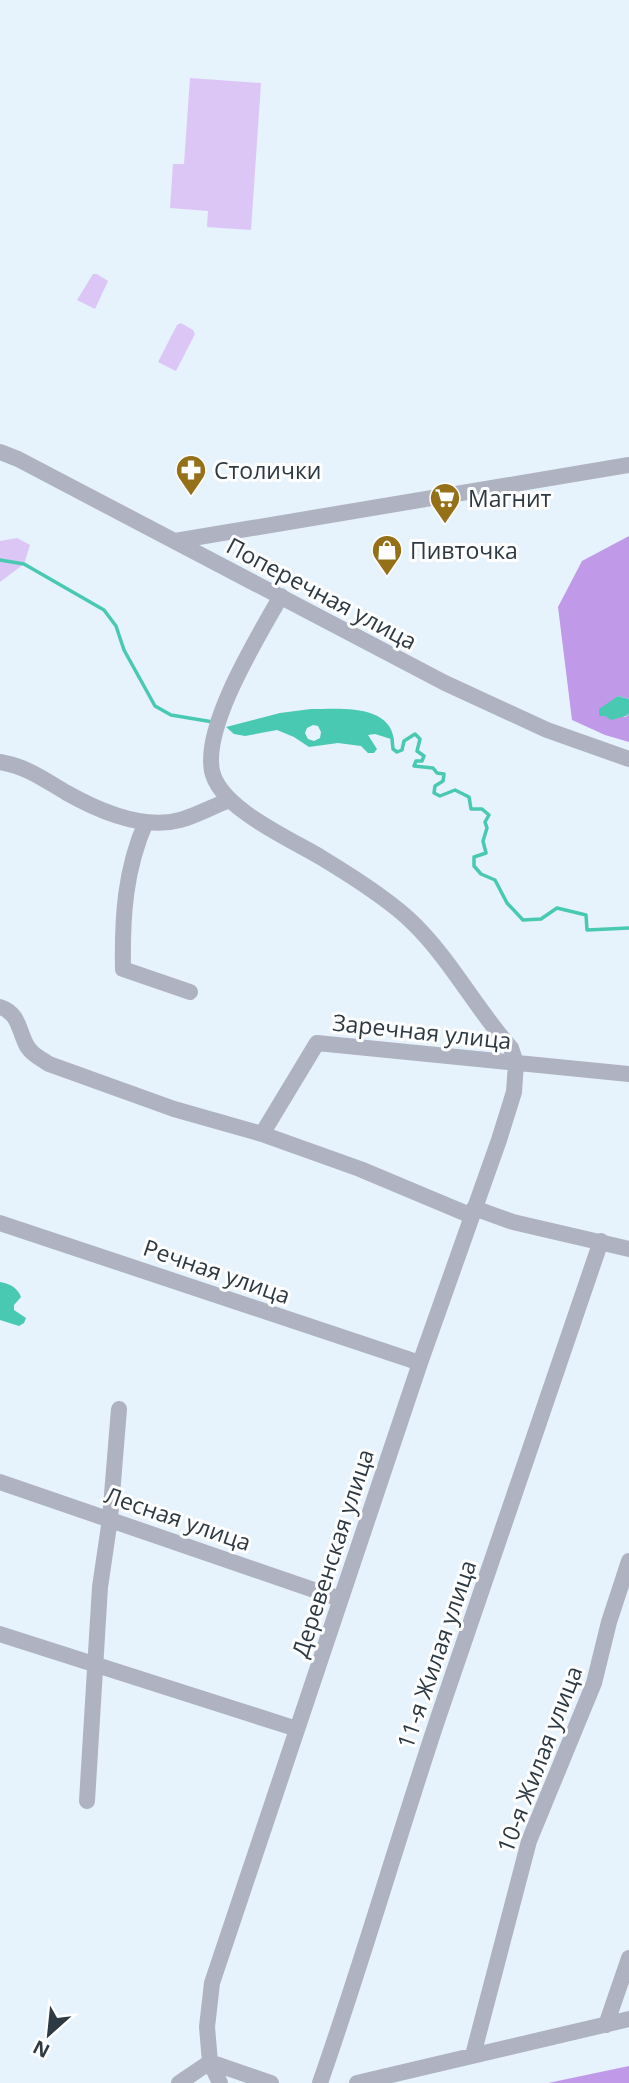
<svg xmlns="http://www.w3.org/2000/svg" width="629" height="2083" font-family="'Open Sans',sans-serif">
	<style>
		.green { fill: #dcc6f6 }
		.forest { fill: #c09ae8 }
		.water { fill: #4ac9b2; fill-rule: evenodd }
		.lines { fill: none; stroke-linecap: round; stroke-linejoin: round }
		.stream { stroke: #4ac9b2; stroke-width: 3.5 }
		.minor { stroke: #afb2c1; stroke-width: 16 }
		.labels { text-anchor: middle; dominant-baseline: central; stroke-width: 6; stroke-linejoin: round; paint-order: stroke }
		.poi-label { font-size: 23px; fill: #2d3943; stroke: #fff; text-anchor: start }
		.street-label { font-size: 23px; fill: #2d3943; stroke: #fff }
	</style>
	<rect width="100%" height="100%" fill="#e6f2fc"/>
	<path class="green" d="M 190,78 L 261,83 L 251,230 L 207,227 L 208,211 L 170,208 L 173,164 L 184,164 Z
		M 93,274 L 97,274 L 108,281 L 95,309 L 77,300 Z
		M 181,323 L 193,330 L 195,334 L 176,371 L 158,362 L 177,325 Z
		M 17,538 L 30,545 L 24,564 L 0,582 L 0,541 Z"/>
	<path class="forest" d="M 629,536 L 629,699 L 618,696 L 605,716 L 626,717 L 629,713 L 629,742 L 605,735 L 572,720 L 558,607 L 582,561 Z
		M 629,2066 L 629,2083 L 548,2083 Z"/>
	<path class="water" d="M 618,696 L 629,699 L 629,713 L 626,716 L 611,720 L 605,716 L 599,716 L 599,709 Z
		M 311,709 C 338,709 390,703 394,740 L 375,734 L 368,735 L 377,749 L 374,753 L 368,753 L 361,746 L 338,743 L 309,747 L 294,737 L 277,730 L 245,736 L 234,734 L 226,727 L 280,713 ZM 313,725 L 318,726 L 321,732 L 320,738 L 314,741 L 308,739 L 305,733 L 307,728 Z
		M 0,1282 C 10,1284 17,1287 21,1297 L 14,1305 L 14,1310 L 26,1318 L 24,1323 L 19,1326 L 0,1320 Z"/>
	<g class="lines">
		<path class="stream" d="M 0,560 L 24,564 L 104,610 L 116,626 L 124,650 L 155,706 L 171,715 L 213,722
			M 392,739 L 393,749 L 397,752 L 402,750 L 404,741 L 415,734 L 420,739 L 417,751 L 424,756 L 422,761 L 416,761 L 414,766 L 433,768 L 437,773 L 444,774 L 443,781 L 435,786 L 434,793 L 440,796 L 455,790 L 469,797 L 471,809 L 482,809 L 489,815 L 485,822 L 487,828 L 483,841 L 486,853 L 474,857 L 474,866 L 481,874 L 495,880 L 507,903 L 523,920 L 541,919 L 557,908 L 586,915 L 587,930 L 629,928"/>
		<path class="minor" d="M 0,452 L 18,459 L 445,683 L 547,730 L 629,759
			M 175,541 L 629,465
			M 0,762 C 28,767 43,779 67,793 C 99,811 143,830 180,820 C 196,816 213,806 230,800
			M 146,822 C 125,869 122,917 123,969 L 190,992
			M 0,1007 C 18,1013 18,1027 25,1042 C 29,1053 40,1058 49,1064 L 174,1109 L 262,1134 L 360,1169 L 472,1216
			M 262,1134 L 317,1043 L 629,1074
			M 474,1208 L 513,1222 L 629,1249
			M 0,1223 L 420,1363
			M 0,1482 L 340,1599
			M 0,1634 L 297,1729
			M 87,1801 L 100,1587 L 110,1519 L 119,1409
			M 606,2025 L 629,1958
			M 473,2055 L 529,1841 L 594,1683 L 609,1622 L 629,1561
			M 210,2062 L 271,2083
			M 179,2083 L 210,2062
			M 220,2083 L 210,2062 L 207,2027 L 212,1983 L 420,1363 L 499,1140 L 514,1092 L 516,1063 L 511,1048 C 476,1009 451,960 413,923 C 390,900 350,875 322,858 C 291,839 220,809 212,771 C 203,725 258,637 281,596
			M 320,2083 C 362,1963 397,1841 437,1721 C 491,1561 546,1401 601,1241
			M 357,2083 L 629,2019"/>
	</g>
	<defs>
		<g id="pharmacy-pin" transform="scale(1.575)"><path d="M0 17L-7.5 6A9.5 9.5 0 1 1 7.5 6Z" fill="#947018" stroke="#fff"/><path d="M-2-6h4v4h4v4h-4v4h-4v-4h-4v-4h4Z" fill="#fff"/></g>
		<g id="supermarket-pin" transform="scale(1.575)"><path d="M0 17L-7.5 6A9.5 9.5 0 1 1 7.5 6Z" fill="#947018" stroke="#fff"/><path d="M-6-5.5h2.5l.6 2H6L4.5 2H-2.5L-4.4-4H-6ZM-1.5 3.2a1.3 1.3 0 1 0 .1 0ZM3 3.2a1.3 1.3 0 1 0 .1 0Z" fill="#fff"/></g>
		<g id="shop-pin" transform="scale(1.575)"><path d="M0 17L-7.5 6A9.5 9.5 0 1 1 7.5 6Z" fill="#947018" stroke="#fff"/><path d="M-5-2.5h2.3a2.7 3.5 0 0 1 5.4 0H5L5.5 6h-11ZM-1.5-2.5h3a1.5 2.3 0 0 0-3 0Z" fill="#fff"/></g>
	</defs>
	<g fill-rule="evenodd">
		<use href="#pharmacy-pin" x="191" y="470"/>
		<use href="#supermarket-pin" x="445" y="498"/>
		<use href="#shop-pin" x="387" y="550"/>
	</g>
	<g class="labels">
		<g class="poi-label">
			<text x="214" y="470">Столички</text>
			<text x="468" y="498">Магнит</text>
			<text x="410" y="550">Пивточка</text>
		</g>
		<g class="street-label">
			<text transform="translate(322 593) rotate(28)">Поперечная улица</text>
			<text transform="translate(422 1031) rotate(6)">Заречная улица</text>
			<text transform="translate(217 1271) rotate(19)">Речная улица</text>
			<text transform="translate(178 1518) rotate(19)">Лесная улица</text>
			<text transform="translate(332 1553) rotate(-72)">Деревенская улица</text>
			<text transform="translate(436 1654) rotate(-71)">11-я Жилая улица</text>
			<text transform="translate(539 1759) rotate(-69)">10-я Жилая улица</text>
		</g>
	</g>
	<g transform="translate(49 2034) rotate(207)" stroke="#ffffff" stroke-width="5" paint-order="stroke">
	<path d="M0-5L12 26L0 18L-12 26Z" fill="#2d3943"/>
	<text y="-10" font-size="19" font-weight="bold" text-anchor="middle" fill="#2d3943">N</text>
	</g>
</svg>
